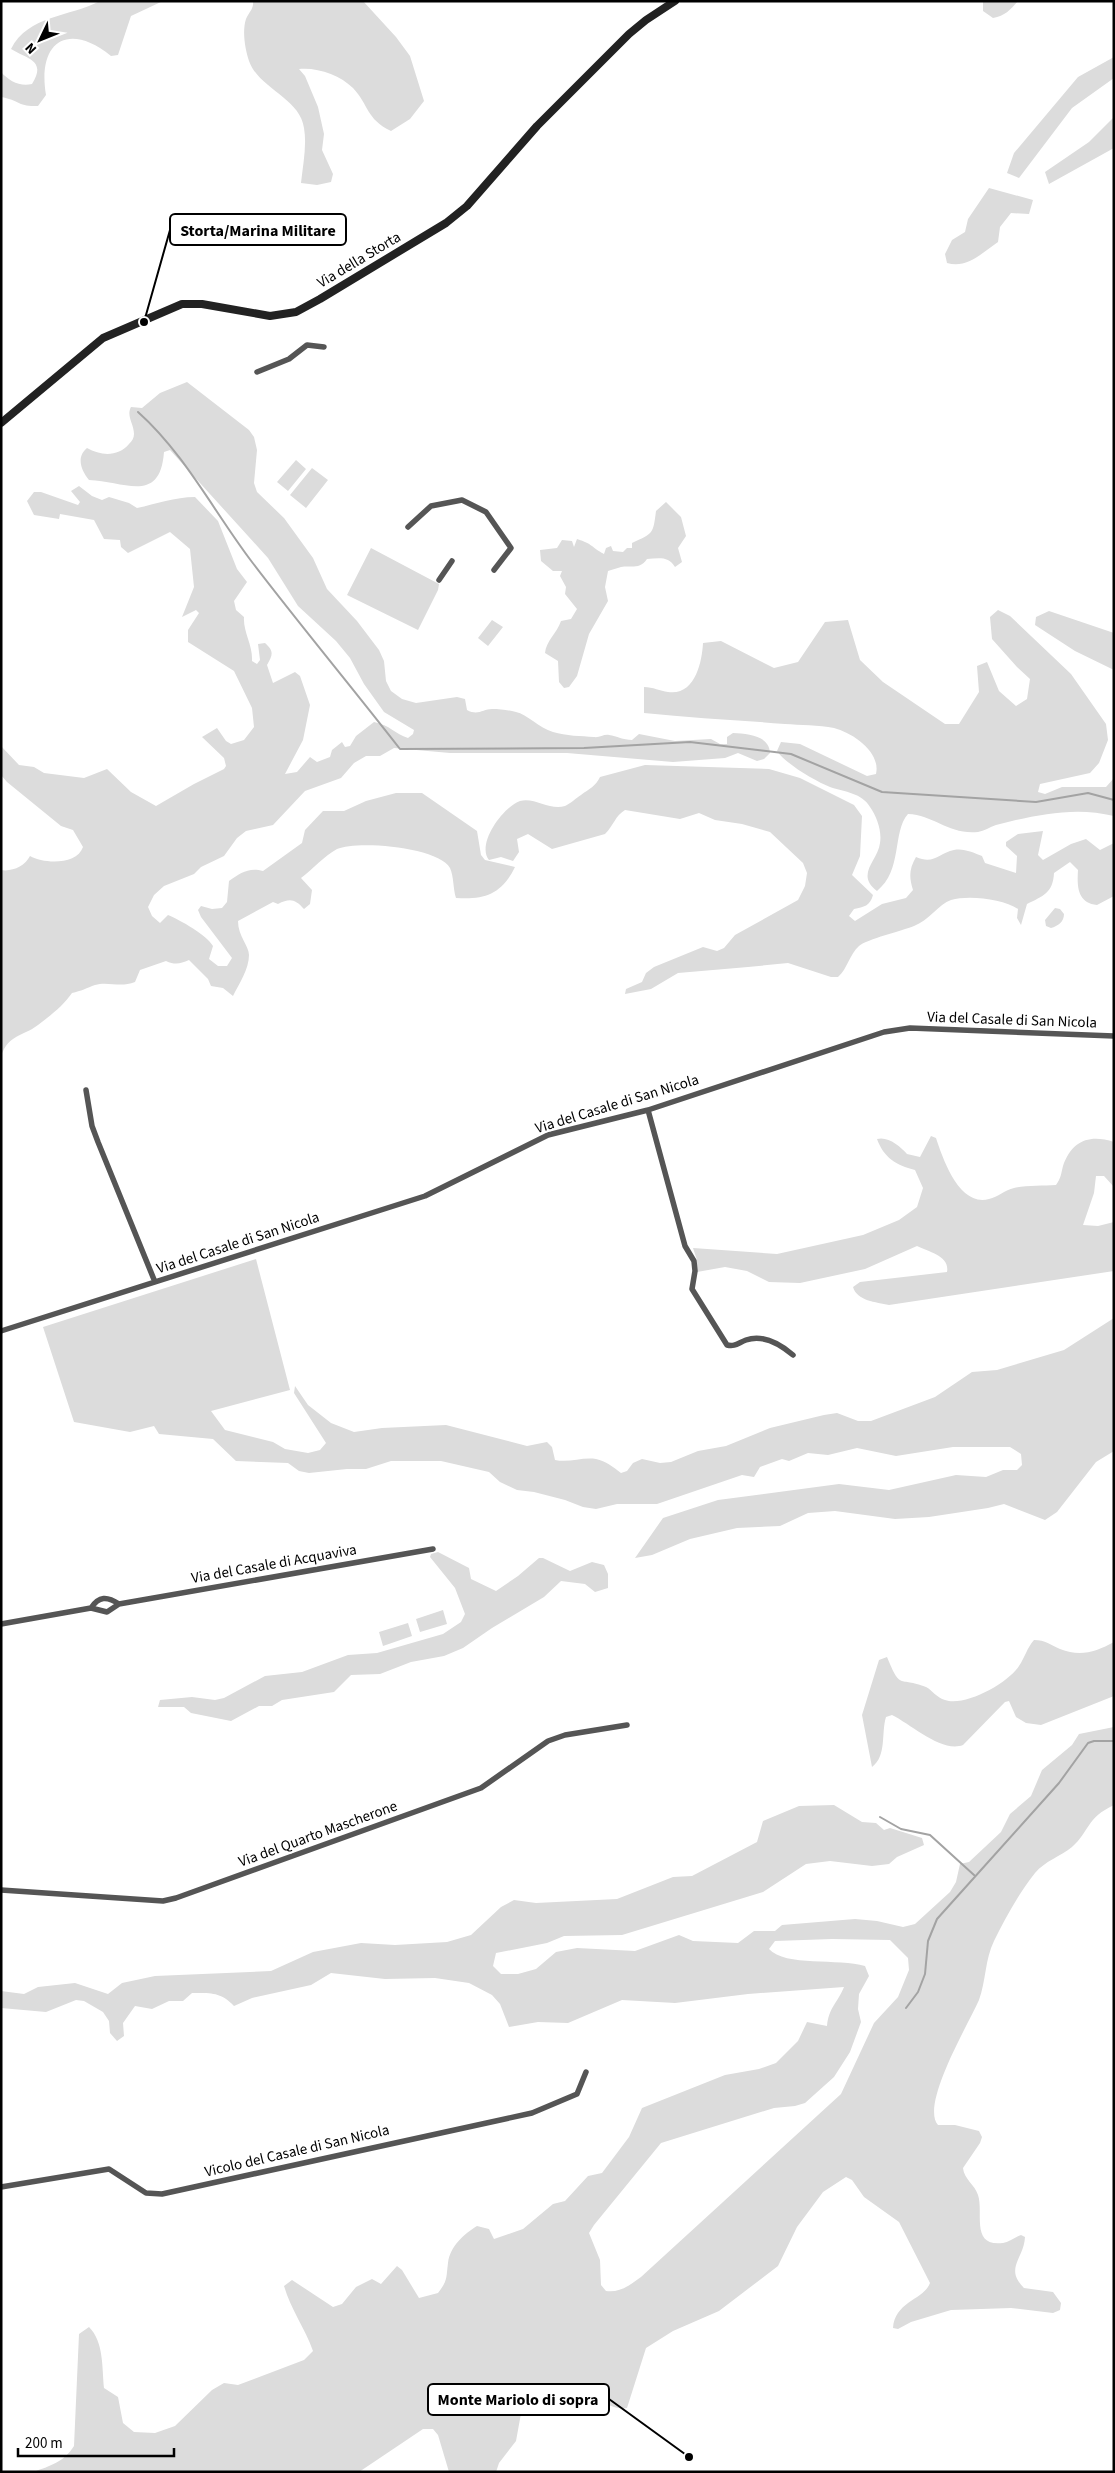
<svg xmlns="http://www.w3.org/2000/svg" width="1115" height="2473" font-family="'Source Sans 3',sans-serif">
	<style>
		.green { fill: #dcdcdc; fill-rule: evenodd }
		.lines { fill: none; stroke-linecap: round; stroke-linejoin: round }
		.stream { stroke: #a3a3a3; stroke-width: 2 }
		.minor { stroke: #555; stroke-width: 5.5 }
		.secondary { stroke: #222; stroke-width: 8 }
		.labels { text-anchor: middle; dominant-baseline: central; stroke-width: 4; stroke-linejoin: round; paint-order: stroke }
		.street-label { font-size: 15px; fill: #000; stroke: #fff }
		.leader { fill: none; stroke: #000; stroke-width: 2 }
		.callout-dot { fill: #000; stroke: #fff; stroke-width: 2 }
		.callout { fill: #fff; stroke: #000; stroke-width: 2 }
		.callout-label { font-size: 16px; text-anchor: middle; font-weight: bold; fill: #000 }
	</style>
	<rect width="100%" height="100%" fill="#fff"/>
	<path class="green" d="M 100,1 L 163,1 L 131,16 L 118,55 L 111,56 C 68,21 37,42 46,95 L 38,106 C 18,107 19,100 1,97 L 1,72 C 9,81 20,87 32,84 C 47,60 27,59 11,49 C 28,15 70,17 100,1 Z
		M 253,1 L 363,1 L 396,37 L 410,56 L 424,101 L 410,119 L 391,131 C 366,119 369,105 353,88 C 340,75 317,67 299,69 L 305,76 L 318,107 L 324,134 L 322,150 L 333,174 L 331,182 L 317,185 L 301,183 C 303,165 307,145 304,128 C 300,98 259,89 249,61 C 245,49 242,31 246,19 C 249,12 254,9 253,1 Z
		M 983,1 L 1018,1 C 1010,10 1005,16 993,18 L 983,11 Z
		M 1114,57 L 1114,78 L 1072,108 L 1019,178 L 1007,173 L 1014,153 L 1078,77 Z
		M 1114,117 L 1114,148 L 1049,184 L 1045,172 L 1089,142 Z
		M 989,188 L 1033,200 L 1029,214 L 1011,213 L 1000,227 L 998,242 C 982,253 967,269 947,263 L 945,254 L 952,240 L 965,232 L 968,219 Z
		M 187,382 L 249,430 L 254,437 L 257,450 L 254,483 L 257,492 L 284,518 L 313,558 L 327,589 L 357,621 L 379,650 L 384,661 L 386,681 L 391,691 L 402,699 L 416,703 L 457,697 L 465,699 L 467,710 C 478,716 483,709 492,709 C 500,709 508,710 516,712 C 527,714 539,728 553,732 C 566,736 581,736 594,737 C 599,738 604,734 609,735 C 617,736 623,740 632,740 L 639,734 L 675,741 L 711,739 L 720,744 L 727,744 L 727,737 L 733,733 C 748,734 769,735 770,753 L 764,759 L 757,761 L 738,753 L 725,758 L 673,762 L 567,753 L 450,753 L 394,748 L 380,756 L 366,756 L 354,763 L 341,778 L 305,791 L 273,825 L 246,831 L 237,838 L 224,856 L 201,867 L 194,874 L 164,886 L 154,895 L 148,907 L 152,916 L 160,923 L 168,915 C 180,920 207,935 213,946 L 209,959 L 218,966 L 227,966 L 232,958 L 201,917 L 198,910 L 201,906 L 212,909 L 222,908 L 227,902 L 229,881 C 240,873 249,867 263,871 L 302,843 L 305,830 L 323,811 L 344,811 L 366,801 L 396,793 L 422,793 L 477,831 L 481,855 L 485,860 L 515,867 C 502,894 485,900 456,898 C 453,889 454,877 450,868 C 439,847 357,840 337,849 C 324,856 313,869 301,878 L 312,890 L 310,904 L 304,909 C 295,899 290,898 278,904 L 273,902 L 238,921 C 238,936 249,946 249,955 C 249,969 239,984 233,996 L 223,988 L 211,986 L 208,979 L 189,960 C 180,964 175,965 166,961 L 140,970 L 135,982 C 120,988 108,981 95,985 C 87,988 81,991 72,993 C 63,1006 51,1015 38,1025 C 22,1037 9,1034 1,1056 L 1,870 C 12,872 25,866 30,856 C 44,864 77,865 83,847 L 73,830 L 61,826 L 7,782 L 1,775 L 1,746 L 19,765 L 34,767 L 44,773 L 84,778 L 107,769 L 131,792 L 156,806 L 194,784 L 224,769 L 226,766 L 224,758 L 202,737 L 217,728 L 226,741 L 231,744 L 244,740 L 254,727 L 252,708 L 234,671 L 188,642 L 188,630 L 199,613 L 196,610 L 182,617 L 194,587 L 190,549 L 170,532 L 128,553 L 121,547 L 120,540 L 104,539 L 94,520 L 60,514 L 59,519 L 34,515 L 27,501 L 34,492 L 41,492 L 78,505 L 80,502 L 71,491 L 79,486 L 92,496 L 102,500 L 109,497 L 129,503 L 137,508 C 156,504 175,497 195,497 L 218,521 L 237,569 L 247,582 L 234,601 L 236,610 L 244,617 C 243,632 253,645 252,661 L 257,664 L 260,660 L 258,644 L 265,643 C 274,651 273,655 267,665 L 273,683 L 295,672 L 300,676 L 310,705 L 303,740 L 285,774 L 297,772 L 310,757 L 317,762 L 330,757 L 332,750 L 342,742 L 345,747 L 350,746 L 356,736 L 374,722 C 390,725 395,734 408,738 L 413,734 L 414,730 L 384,712 L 364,684 L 350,658 L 336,641 L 298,606 L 268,558 L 170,450 L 164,452 C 160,505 124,481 89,480 C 81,470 76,457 87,448 C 101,456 118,457 129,444 C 132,441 134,438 134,434 C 134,424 126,416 131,407 L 142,408 L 160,393 Z
		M 296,460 L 306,469 L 288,491 L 277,482 Z
		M 312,468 L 328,480 L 306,508 L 290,495 Z
		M 666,502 L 681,517 L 686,536 L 678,548 L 682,562 L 675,567 C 669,556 659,558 647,559 C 640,570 631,565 621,567 C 617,568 612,570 608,571 L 605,587 L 608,601 L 589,634 L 577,676 L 569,687 L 564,688 L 559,682 L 558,661 L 545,653 C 546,641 557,633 561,621 L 571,619 L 577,609 L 565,594 L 566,587 L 560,576 L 562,571 L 553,571 L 541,561 L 540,550 L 557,548 L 562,540 L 572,541 L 574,547 L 577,539 C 593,544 591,547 604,554 L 606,548 L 611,546 L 613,551 L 623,552 L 627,548 L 632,548 L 632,543 C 653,533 653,535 656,511 Z
		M 371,548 L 439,584 L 438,590 L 418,630 L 347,595 Z
		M 998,610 L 1010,616 L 1071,674 L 1106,724 L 1108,740 L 1099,763 L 1090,773 L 1040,784 L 1038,792 L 1045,794 L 1062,787 L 1106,787 L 1114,778 L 1114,816 C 1075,806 1035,815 996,825 C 990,827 984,831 978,832 C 949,835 934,815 908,814 C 892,832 903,870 877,891 C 855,874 878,861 880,843 C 882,831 877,817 870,807 C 862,793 845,792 830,787 C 815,781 786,764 777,751 L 781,742 L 800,744 L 867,776 L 876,774 C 881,752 853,733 834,728 C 819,725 800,725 785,724 C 738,720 691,718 644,713 L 644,687 C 653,687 660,691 668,692 C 695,696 702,662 703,643 L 721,641 L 774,668 L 798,662 L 825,622 L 848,620 L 860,660 L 883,682 L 945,724 L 959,724 L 979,692 L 977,666 L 987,662 L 999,691 L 1016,706 L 1027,699 L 1030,679 L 1017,667 L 992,639 L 990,617 Z
		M 1049,611 L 1114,633 L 1114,670 L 1075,651 L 1035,625 L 1036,617 Z
		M 492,620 L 503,627 L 488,646 L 478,638 Z
		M 645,765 L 769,769 L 800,778 L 854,805 L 862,816 L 860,856 L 852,875 L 873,895 C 870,906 864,907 854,909 L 849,916 L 855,921 L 882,904 L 906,898 L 913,890 C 909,877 909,869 916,857 C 934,865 939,853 954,850 C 964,848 974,853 982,856 L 985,863 L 1016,873 L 1017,856 L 1006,846 L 1006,842 L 1018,834 L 1043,831 L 1038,855 L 1043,860 L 1071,844 L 1086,839 L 1100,850 L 1114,843 L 1114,896 L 1097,905 C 1077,903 1077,886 1078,870 L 1070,862 L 1054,873 C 1053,893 1043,896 1027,904 L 1021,925 L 1017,918 L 1018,909 C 1003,899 969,895 951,900 C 939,904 928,921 914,926 C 902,931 867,939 859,946 C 849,955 848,968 838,977 L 831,977 L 788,963 L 748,967 L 678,973 L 651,989 L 625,994 L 626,989 L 642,982 L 646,973 L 654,967 L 703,947 L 717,951 L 724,948 L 735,935 L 798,900 L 805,886 L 807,873 L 803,863 L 770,832 L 742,824 L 715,820 L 699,813 L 680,819 L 625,810 C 615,816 614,825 605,834 L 552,849 L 528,834 L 517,839 L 519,852 L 513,861 L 501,857 L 489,860 C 476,844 503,807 520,801 C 535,797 550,811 565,806 C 570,804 576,798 581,795 C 589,789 596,786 600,777 Z
		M 1055,908 L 1060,909 L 1064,914 C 1064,922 1058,926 1051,928 L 1046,926 L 1045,920 Z
		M 931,1136 L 936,1138 C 943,1159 959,1207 989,1199 C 998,1197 1005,1190 1014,1188 C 1027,1185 1043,1186 1056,1185 C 1061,1178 1061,1174 1063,1166 C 1072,1140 1090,1134 1114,1142 L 1114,1187 L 1104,1176 L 1096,1176 L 1094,1193 L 1083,1225 L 1098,1226 L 1114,1222 L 1114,1271 L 889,1305 C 876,1302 857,1301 853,1287 L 860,1282 L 947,1272 C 950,1256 929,1252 917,1246 L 865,1269 L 800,1283 L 769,1282 L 747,1271 L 725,1267 L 697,1272 L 697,1260 L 693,1248 L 777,1254 L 863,1235 L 899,1220 L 917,1207 L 923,1188 L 915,1170 C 896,1165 884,1158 877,1139 C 888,1136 900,1146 907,1154 L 920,1157 Z
		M 256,1259 L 290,1390 L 211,1411 L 225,1430 L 273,1442 L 285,1449 L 308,1453 L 320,1450 L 326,1443 L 294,1393 L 295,1386 L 308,1405 L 331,1423 L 354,1432 L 382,1428 L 446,1425 L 527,1446 L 547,1442 L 552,1447 L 555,1460 C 569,1463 582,1457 596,1459 C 606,1461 613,1467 621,1473 L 627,1471 L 633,1463 L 642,1459 L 660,1463 L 671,1462 L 698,1451 L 726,1446 L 770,1428 L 824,1415 L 837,1413 L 858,1421 L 871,1421 L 935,1397 L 972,1372 L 997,1370 L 1064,1350 L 1114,1318 L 1114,1451 L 1096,1462 L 1057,1512 L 1045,1520 L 1004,1504 L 988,1508 L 929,1517 L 895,1519 L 835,1511 L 808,1513 L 780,1526 L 737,1528 L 690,1539 L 652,1555 L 635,1558 L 663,1518 L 718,1500 L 839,1484 L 889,1490 L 956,1475 L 986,1477 L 1003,1470 L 1017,1470 L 1022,1465 L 1021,1454 L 1010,1447 L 953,1447 L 896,1456 L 857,1448 L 828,1455 L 808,1453 L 789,1461 L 782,1459 L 760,1467 L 754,1477 L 742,1475 L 657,1504 L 617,1504 L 596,1509 L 583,1507 L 565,1500 L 534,1492 L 517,1490 L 500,1482 L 489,1472 L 441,1461 L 391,1461 L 366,1469 L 347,1469 L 309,1473 L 299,1471 L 288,1463 L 236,1461 L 213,1439 L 159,1434 L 154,1426 L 130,1432 L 74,1422 L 43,1327 Z
		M 438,1552 L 469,1568 L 471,1579 L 496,1591 L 518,1576 L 539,1558 L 543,1558 L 570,1571 L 592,1562 L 604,1565 L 608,1574 L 608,1588 L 595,1592 L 585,1584 L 561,1581 L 544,1597 L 492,1628 L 463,1648 L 444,1656 L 411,1662 L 380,1674 L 351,1675 L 334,1692 L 282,1700 L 272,1706 L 259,1706 L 231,1721 L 191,1713 L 184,1707 L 158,1707 L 160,1700 L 192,1697 L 215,1700 L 224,1698 L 265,1676 L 302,1672 L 348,1655 L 377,1653 L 443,1634 L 461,1622 L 465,1614 L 455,1588 L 430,1557 L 431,1554 Z
		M 443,1610 L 447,1624 L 420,1632 L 416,1619 Z
		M 408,1623 L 412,1636 L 383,1646 L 379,1632 Z
		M 1034,1640 C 1045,1640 1051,1645 1060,1649 C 1080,1657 1096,1652 1114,1642 L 1114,1696 L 1041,1725 L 1026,1723 L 1016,1717 L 1009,1701 L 1005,1702 L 963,1745 C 942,1753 912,1725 892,1715 L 886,1717 C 881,1733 887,1756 872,1767 L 862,1715 L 879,1660 L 887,1657 C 901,1691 898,1676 926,1687 C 932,1690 937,1698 945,1700 C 965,1707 1008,1683 1019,1666 C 1025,1657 1027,1648 1034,1640 Z
		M 1114,1727 L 1114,1805 C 1086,1818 1090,1831 1072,1847 C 1061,1856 1045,1861 1035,1873 C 1019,1893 1005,1919 994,1941 C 985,1959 986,1981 979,2000 C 969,2023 920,2105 938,2125 L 955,2125 L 979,2131 L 982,2137 L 980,2143 L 963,2168 C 964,2179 975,2185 978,2195 C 984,2213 970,2247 1003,2243 C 1009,2242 1015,2237 1021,2235 L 1025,2237 C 1024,2259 1004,2268 1024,2288 L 1053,2292 L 1061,2303 L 1060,2310 L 1053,2313 L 1011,2308 L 951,2310 L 911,2322 L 898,2329 L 893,2328 C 895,2301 924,2300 930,2283 L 899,2222 L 864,2197 L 852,2180 L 846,2177 L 823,2192 L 797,2227 L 778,2266 L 719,2311 L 673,2331 L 646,2348 L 627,2408 C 617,2410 609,2404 600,2403 C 592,2402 584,2406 576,2405 C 559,2404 539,2389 524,2397 L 516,2441 L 499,2463 L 496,2472 L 449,2472 L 438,2435 L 433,2429 L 423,2429 L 359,2472 L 33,2472 C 50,2466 64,2462 74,2446 L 79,2334 L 89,2327 C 104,2342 102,2368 104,2388 L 118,2397 L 123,2423 L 134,2432 L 155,2433 L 175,2426 L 212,2390 L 224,2383 L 238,2385 L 304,2360 L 313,2351 C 305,2328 291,2310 284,2286 L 292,2280 L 333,2307 L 342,2304 L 356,2287 L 372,2279 L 381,2284 L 397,2266 L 402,2270 L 419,2298 L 438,2293 C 448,2280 446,2278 448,2263 C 450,2246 464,2234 477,2226 L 489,2229 L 494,2239 L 523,2229 L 553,2204 L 565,2201 L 588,2176 L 602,2173 L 629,2137 L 642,2108 L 725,2075 L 759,2069 L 776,2063 L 798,2041 L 807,2022 L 827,2026 C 829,2007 837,2004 844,1987 L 748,1994 L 675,2003 L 622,2000 L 568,2023 L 538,2022 L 509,2027 L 500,2004 L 492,1995 L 469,1983 L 435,1978 L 385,1979 L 331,1973 L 311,1985 L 252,1998 L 234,2006 C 221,1992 211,1993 192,1993 L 183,2001 L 169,2001 L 152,2009 L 135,2006 L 123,2023 L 124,2036 L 117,2041 L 110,2033 L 109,2021 L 103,2012 L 84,2001 L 76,2000 L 46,2012 L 1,2008 L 1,1991 L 24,1994 L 38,1987 L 75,1983 L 108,1994 L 122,1983 L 155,1976 L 271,1971 L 313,1952 L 361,1943 L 395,1945 L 447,1942 L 471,1935 L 501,1907 L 514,1900 L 536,1903 L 617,1899 L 673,1877 L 692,1876 L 757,1842 L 763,1821 L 799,1806 L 834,1805 L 862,1822 L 876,1823 L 884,1830 L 890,1828 L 922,1838 L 924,1845 L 897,1857 L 889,1864 L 872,1866 L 830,1861 L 806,1864 L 763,1892 L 622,1935 L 564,1936 L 547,1943 L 496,1953 L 493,1966 L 501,1974 L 518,1974 L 536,1969 L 556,1952 L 577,1948 L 635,1951 L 679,1935 L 693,1941 L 738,1943 L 754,1931 L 775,1931 L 782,1925 L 855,1919 L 877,1921 L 903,1927 L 915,1924 L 950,1892 L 956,1882 L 960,1864 L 969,1862 L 1001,1832 L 1010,1814 L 1031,1796 L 1042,1770 L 1072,1745 L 1079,1734 ZM 832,1939 L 890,1940 L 908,1958 L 909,1970 L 898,1997 L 874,2023 L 841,2094 L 641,2277 C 630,2285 620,2293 606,2291 L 601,2285 L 600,2260 L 589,2233 L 594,2225 L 661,2143 L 774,2108 L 795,2106 L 805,2103 L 834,2077 L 850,2052 L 861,2022 L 858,2009 L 859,1994 L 869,1976 L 865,1966 C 839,1958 785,1967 769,1949 L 775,1941 Z"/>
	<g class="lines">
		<path class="stream" d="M 138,412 C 185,454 214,512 252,562 C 300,625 351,686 400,749 L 584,748 L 690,742 L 791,754 L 882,792 L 1036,802 L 1088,793 L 1114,800
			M 880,1817 L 901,1829 L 930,1835 L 974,1875
			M 906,2008 L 918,1992 L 925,1974 L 928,1941 L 937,1919 L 1059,1783 L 1088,1743 L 1094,1741 L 1114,1741"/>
		<path class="minor" d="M 257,372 L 289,359 L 307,345 L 324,347
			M 408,527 L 431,506 L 462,500 L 486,512 L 511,548 L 494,570
			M 439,580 L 452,561
			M 86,1090 L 92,1126 L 98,1142 L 155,1282
			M 648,1110 L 685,1246 L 694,1261 L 695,1271 L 692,1289 L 727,1345 C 735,1347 738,1343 746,1340 C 763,1334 780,1344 793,1355
			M 1,1331 L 425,1196 L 548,1135 L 648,1110 L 884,1032 L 910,1028 L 1114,1036
			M 91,1608 C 99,1596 107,1596 119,1604
			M 1,1624 L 91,1608 L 107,1612 L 119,1604 L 433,1549
			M 1,1890 L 163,1901 L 176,1898 L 481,1788 L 548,1741 L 565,1735 L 627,1725
			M 1,2187 L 109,2169 L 146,2193 L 162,2194 L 532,2113 L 577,2094 L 586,2072"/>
		<path class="secondary" d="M 1,423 L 103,338 L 182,304 L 202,304 L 270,316 L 296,312 L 320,299 L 446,223 L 467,206 L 537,126 L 629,34 L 646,20 L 675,1"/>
	</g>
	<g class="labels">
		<g class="street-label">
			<text transform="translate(359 260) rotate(-31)">Via della Storta</text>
			<text transform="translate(1012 1020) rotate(2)">Via del Casale di San Nicola</text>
			<text transform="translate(617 1104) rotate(-17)">Via del Casale di San Nicola</text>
			<text transform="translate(238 1243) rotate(-18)">Via del Casale di San Nicola</text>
			<text transform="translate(274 1564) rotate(-10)">Via del Casale di Acquaviva</text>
			<text transform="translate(318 1834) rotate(-20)">Via del Quarto Mascherone</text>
			<text transform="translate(297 2151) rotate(-13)">Vicolo del Casale di San Nicola</text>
		</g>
	</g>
	<path class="leader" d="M144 322L170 230M689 2457L609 2399"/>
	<g class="callout-dot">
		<circle cx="144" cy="322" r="5"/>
		<circle cx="689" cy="2457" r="5"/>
	</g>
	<g class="callout">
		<rect x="170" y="214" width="176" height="31" rx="5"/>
		<rect x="428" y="2384" width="181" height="31" rx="5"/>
	</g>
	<g class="callout-label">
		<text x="258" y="236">Storta/Marina Militare</text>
		<text x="518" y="2405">Monte Mariolo di sopra</text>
	</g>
	<rect width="1115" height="2473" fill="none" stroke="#000000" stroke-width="5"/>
	<g transform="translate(40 40) rotate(227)" stroke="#ffffff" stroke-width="4" paint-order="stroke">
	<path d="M0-4L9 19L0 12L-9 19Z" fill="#000000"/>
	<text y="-8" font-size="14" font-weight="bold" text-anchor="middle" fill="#000000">N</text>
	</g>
	<path d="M18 2448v8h156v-8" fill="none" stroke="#000000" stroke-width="2.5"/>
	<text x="25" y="2448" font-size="15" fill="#000000" stroke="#ffffff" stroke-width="4" paint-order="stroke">200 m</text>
</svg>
